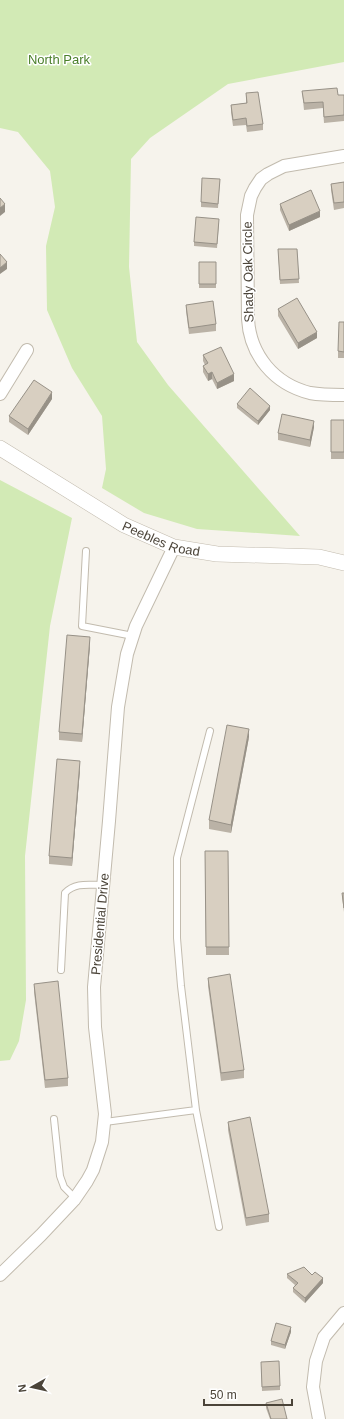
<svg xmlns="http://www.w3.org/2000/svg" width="344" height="1419" font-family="Arial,sans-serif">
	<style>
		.green { fill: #d2eab5 }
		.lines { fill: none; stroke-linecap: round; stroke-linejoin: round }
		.service-casing { stroke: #c2bbae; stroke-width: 8 }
		.minor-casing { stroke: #c2bbae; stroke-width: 14 }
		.tertiary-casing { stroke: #c2bbae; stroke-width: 16 }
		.service { stroke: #fff; stroke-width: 6 }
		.minor { stroke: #fff; stroke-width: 12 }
		.tertiary { stroke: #fff; stroke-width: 15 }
		.wall { fill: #bab2a6 }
		.shaded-wall { fill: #979187 }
		.building { fill: #d8cfc1; stroke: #979187 }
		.labels { text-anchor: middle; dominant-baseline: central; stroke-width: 3; stroke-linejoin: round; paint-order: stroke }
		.park-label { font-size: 13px; fill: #4a7f2a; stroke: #fff }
		.street-label { font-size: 13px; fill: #4b4439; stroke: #fff }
	</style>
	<rect width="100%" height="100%" fill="#f6f3ec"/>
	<path class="green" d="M 0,0 L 344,0 L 344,62 L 228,84 L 150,138 L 131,159 L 129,267 L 137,342 L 168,385 L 300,536 L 197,529 L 144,513 L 102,488 L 106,469 L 102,416 L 72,368 L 47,310 L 46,246 L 55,207 L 50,171 L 18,132 L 0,128 Z
		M 0,480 L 72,518 L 50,626 L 25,856 L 26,1000 L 19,1041 L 10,1060 L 0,1061 Z"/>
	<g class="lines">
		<g class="service-casing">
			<path id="service" d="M 86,551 L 82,626 L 133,636
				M 210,731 L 177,858 L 177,938 L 181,986 L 196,1110 L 219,1227
				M 61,970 L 65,893 C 75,882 89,885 103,885
				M 54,1119 L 60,1176 L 64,1187 L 75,1198
				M 105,1122 L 196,1110"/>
		</g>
		<g class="minor-casing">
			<path id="minor" d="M 344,156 L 284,166 L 268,174 L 261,179 L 255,188 L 251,196 L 247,215 L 248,319 C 250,355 274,384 310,393 C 321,395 333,395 344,395
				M 0,394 L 27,350
				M 0,1275 L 41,1235 L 74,1200 L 87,1181 L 93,1170 L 102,1142 L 105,1114 L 95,1027 L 94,987 L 109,821 L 118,707 L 127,654 L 136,626 L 174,547
				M 319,1419 L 313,1387 L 316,1361 L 324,1337 L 344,1313"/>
		</g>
		<g class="tertiary-casing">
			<g id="tertiary">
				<path id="s1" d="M 0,448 L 124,525 L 174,547 L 217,554 L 319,557 L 344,563"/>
			</g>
		</g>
		<use href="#service" class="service"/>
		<use href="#minor" class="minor"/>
		<use href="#tertiary" class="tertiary"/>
	</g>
	<path class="wall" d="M 302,91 L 338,95 L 344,95 L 344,121 L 324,123 L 323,108 L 304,110 Z
		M 246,93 L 263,124 L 263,130 L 247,132 L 246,125 L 233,126 L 231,112 L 231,105 L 246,103 Z
		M 220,179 L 218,208 L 201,207 L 201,202 Z
		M 344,182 L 344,208 L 334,210 L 331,190 L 331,184 Z
		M 280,204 L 320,217 L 289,231 L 280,210 Z
		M 219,223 L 217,248 L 194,246 L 194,242 Z
		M 278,249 L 297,249 L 299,283 L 280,284 Z
		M 199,262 L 216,262 L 216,288 L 199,288 Z
		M 186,305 L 216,324 L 216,331 L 189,334 L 186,311 Z
		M 278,309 L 317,338 L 298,349 L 278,316 Z
		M 344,322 L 344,358 L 338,358 L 338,351 Z
		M 203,355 L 234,381 L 217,389 L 212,379 L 208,381 L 203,372 L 203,366 L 205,365 L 203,361 Z
		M 52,399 L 28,435 L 9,422 L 9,416 Z
		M 237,404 L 270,410 L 258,425 L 237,408 Z
		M 331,420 L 344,420 L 344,459 L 331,459 Z
		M 314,427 L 310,447 L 278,440 L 278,433 Z
		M 90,645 L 82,742 L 59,740 L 59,732 Z
		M 249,737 L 231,833 L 209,829 L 209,820 Z
		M 80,769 L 72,866 L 49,864 L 49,856 Z
		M 205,851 L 228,851 L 229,955 L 206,955 Z
		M 342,893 L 344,893 L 344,912 L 342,897 Z
		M 208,978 L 244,1070 L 244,1078 L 221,1081 L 208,986 Z
		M 34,984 L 68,1078 L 68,1086 L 45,1088 L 34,992 Z
		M 228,1122 L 269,1214 L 269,1222 L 246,1226 L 228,1130 Z
		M 287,1274 L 312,1275 L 323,1283 L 305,1303 L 293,1292 L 293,1288 L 295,1285 L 287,1278 Z
		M 291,1332 L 285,1349 L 271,1345 L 271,1341 Z
		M 261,1366 L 280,1386 L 280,1390 L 262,1391 Z
		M 266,1403 L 287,1419 L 270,1419 L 266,1408 Z"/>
	<path class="shaded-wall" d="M 5,204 L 5,212 L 0,216 L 0,208 Z
		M 320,211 L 320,217 L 289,231 L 289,225 Z
		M 7,262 L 7,269 L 0,274 L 0,268 Z
		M 317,332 L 317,338 L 298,349 L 298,343 Z
		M 212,372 L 212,379 L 208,381 L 208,374 Z
		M 234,374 L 234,381 L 217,389 L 217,383 Z
		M 52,392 L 52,399 L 28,435 L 28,429 Z
		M 270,406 L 270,410 L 258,425 L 258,421 Z
		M 314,421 L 314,427 L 310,447 L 310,440 Z
		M 90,637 L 90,645 L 82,742 L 82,734 Z
		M 249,729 L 249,737 L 231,833 L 231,825 Z
		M 80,761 L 80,769 L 72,866 L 72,858 Z
		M 323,1278 L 323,1283 L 305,1303 L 305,1298 Z
		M 291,1327 L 291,1332 L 285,1349 L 285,1345 Z"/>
	<path class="building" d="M 337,88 L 338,95 L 344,95 L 344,115 L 324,117 L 323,102 L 304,103 L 302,91 Z
		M 258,92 L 263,124 L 247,126 L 246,118 L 233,120 L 231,105 L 247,103 L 246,93 Z
		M 202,178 L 220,179 L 218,204 L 201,202 Z
		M 344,182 L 344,202 L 334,203 L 331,184 Z
		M 311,190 L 320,211 L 289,225 L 280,204 Z
		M 0,198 L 5,204 L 0,208 Z
		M 196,217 L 219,219 L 217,244 L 194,242 Z
		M 278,249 L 297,249 L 299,279 L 280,280 Z
		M 0,254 L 7,262 L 0,268 Z
		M 199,262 L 216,262 L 216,284 L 199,284 Z
		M 297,298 L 317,332 L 298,343 L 278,309 Z
		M 213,301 L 216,324 L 189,328 L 186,305 Z
		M 339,322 L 344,322 L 344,352 L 338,351 Z
		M 221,347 L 234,374 L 217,383 L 212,372 L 208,374 L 203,366 L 208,363 L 203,355 Z
		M 34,380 L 52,392 L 28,429 L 9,416 Z
		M 250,388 L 270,406 L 258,421 L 237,404 Z
		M 282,414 L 314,421 L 310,440 L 278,433 Z
		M 331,420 L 344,420 L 344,452 L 331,452 Z
		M 67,635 L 90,637 L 82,734 L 59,732 Z
		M 227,725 L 249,729 L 231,825 L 209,820 Z
		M 57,759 L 80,761 L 72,858 L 49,856 Z
		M 205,851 L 228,851 L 229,947 L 206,947 Z
		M 342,893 L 344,893 L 344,908 Z
		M 230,974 L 244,1070 L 221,1073 L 208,978 Z
		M 58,981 L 68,1078 L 45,1080 L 34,984 Z
		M 250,1117 L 269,1214 L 246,1218 L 228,1122 Z
		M 304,1267 L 312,1275 L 315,1272 L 323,1278 L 305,1298 L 293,1288 L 298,1283 L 287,1274 Z
		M 276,1323 L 291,1327 L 285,1345 L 271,1341 Z
		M 279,1361 L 280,1386 L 262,1387 L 261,1362 Z
		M 282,1399 L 287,1419 L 271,1419 L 266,1403 Z"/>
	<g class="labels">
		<g class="park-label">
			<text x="59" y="59">North Park</text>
		</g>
		<g class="street-label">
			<text transform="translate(248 272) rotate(-91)">Shady Oak Circle</text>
			<text stroke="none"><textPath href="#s1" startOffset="186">Peebles Road</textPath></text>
			<text transform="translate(100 924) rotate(-85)">Presidential Drive</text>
		</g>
	</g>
	<g transform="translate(32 1387) rotate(262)" stroke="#ffffff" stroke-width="3" paint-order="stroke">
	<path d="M0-3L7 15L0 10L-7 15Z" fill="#4b4439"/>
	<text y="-6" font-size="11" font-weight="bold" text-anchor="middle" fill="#4b4439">N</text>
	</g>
	<path d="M204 1399v6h88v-6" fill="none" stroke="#4b4439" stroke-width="2"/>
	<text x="210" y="1399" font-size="12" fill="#4b4439" stroke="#ffffff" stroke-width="3" paint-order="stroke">50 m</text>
</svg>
